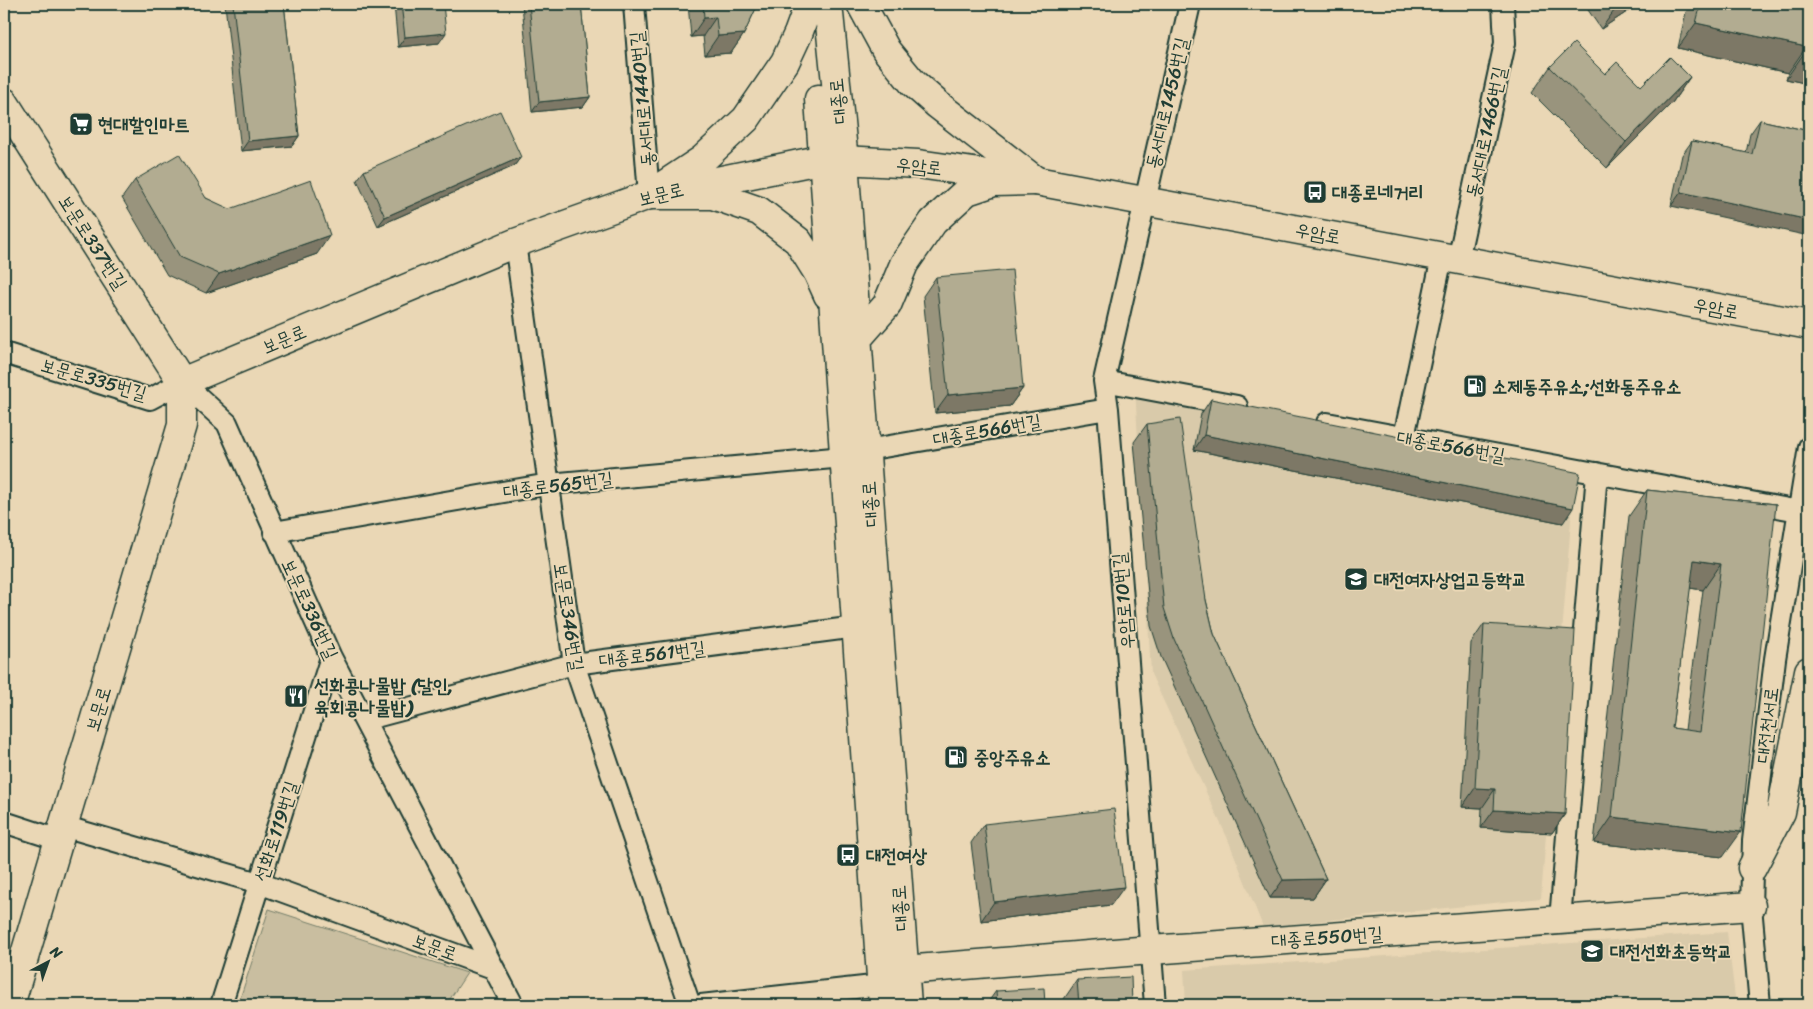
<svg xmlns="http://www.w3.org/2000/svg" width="1813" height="1009" font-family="Sriracha,'Poor Story',sans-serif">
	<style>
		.built { fill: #d9caaa }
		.green { fill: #c9bea0; stroke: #747e6a }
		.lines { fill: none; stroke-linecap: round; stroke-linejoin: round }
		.street-casing { stroke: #1f3d34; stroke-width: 24 }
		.secondary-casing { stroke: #1f3d34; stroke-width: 31 }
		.primary-casing { stroke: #1f3d34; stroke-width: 31 }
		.street { stroke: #ead7b5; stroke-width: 20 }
		.secondary { stroke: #ead7b5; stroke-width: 28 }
		.primary { stroke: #ead7b5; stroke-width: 28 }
		.wall { fill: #99947d; stroke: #1f3d34; fill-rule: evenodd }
		.shaded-wall { fill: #7d7866; stroke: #1f3d34 }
		.building { fill: #b2ac91; stroke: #1f3d34; fill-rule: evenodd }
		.labels { text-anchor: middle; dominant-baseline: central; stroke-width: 4; stroke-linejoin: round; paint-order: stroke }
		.street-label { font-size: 19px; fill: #1f3d34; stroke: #ead7b5 }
		.poi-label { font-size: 19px; font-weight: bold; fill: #1f3d34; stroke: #ead7b5; text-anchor: start }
	</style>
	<rect width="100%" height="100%" fill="#ead7b5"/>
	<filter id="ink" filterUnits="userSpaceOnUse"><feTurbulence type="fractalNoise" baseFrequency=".02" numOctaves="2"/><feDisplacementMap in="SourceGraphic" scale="10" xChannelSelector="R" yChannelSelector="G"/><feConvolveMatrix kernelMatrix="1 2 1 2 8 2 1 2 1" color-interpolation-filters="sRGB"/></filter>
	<g filter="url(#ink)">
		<path class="built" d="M 1135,387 L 1574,483 L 1541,898 L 1263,927 L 1227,837 L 1151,674 Z
			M 1727,932 L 1736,1005 L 1186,1005 L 1184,970 Z"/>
		<path class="green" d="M 269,909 L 467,973 L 446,1005 L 238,1005 Z"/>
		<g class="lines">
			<g class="street-casing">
				<path id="street" d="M 634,4 L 649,195
					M 515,243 L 574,664 L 690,1005
					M 1458,260 L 1505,43 L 1503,4
					M 4,353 L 150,399 L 182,382 L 227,423 L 331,657 L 513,1005
					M 1104,381 L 1237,406
					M 1327,423 L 1799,511
					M 1404,437 L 1442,257
					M 866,450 L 1108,409
					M 274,532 L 549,484 L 844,457
					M 364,720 L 574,664 L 856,627
					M 4,822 L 59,840
					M 63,826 L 259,883 L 493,968
					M 1560,920 L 1597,473
					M 221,1005 L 331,657
					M 701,1005 L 882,985
					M 1155,1005 L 1108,409 L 1104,381 L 1190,4
					M 1760,1005 L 1751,906 L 1753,841 L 1775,659 L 1809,447"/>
			</g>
			<g class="secondary-casing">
				<path id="secondary" d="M 4,102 L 182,382
					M 182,382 L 515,243 L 649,195 L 824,159 L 918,164 L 1036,181 L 1809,325
					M 1752,868 L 1781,812 L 1809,671
					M 904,970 L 1151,950 L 1751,906
					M 10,1005 L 182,425 L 182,382"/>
			</g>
			<g class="primary-casing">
				<path id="primary" d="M 828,4 L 844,161 L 907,1005
					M 861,4 L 886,50 L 913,83 L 938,105 L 1036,181
					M 819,99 L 883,1005
					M 649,195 L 702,160 L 746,119 L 785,62 L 798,34 L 809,4
					M 649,195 L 713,195 L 759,211 L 798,241 L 818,273 L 828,295
					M 857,339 L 887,305 L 904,264 L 933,222 L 967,191 L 994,182 L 1036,181"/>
			</g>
			<use href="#street" class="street"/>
			<use href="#secondary" class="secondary"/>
			<use href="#primary" class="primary"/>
		</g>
		<path class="wall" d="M 225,4 L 284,4 L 299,136 L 292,146 L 241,151 Z
			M 394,4 L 443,4 L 439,43 L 398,47 Z
			M 522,4 L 581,4 L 590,97 L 583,107 L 532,112 Z
			M 688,4 L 758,4 L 744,34 L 731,53 L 705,55 L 703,36 L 691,37 Z
			M 1584,4 L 1639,4 L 1601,29 Z
			M 1692,4 L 1782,4 L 1803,8 L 1804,4 L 1809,4 L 1809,84 L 1786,79 L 1788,73 L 1678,48 L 1686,12 Z
			M 1550,67 L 1605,74 L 1641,86 L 1690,77 L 1672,103 L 1607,168 L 1532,93 Z
			M 1760,120 L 1809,131 L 1671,206 L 1682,155 L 1692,141 L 1746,153 L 1750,134 Z
			M 521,157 L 514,166 L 378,226 L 357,180 L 364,171 Z
			M 135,180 L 206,198 L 317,254 L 206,293 L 167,275 L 122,198 Z
			M 936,277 L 1023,388 L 1010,406 L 935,413 L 923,296 Z
			M 1211,399 L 1563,523 L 1194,450 L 1201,414 Z
			M 1147,424 L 1206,600 L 1214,634 L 1326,879 L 1313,898 L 1270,898 L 1161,657 L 1151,626 L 1134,442 Z
			M 1647,490 L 1776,504 L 1723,857 L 1594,843 L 1629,516 ZM 1690,588 L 1703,590 L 1685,730 L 1672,728 Z
			M 1484,624 L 1565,814 L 1552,833 L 1481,828 L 1482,808 L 1462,807 L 1471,643 Z
			M 984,824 L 1111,905 L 981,921 L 971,843 Z
			M 1077,980 L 1132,1005 L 1065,1005 L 1064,999 Z
			M 996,991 L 1045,1005 L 986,1005 Z"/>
		<path class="shaded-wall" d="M 1619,4 L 1639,4 L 1601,29 Z
			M 1807,4 L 1809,4 L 1805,11 L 1802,11 Z
			M 716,17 L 703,36 L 691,37 L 704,18 Z
			M 1696,23 L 1806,47 L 1788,73 L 1678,48 Z
			M 446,33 L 439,43 L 398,47 L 405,37 Z
			M 744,34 L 731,53 L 705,55 L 718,36 Z
			M 1804,53 L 1809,54 L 1809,84 L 1786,79 Z
			M 1690,77 L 1672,103 L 1607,168 L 1626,142 Z
			M 590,97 L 583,107 L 532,112 L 539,102 Z
			M 299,136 L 292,146 L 241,151 L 248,141 Z
			M 521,157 L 514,166 L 378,226 L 385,217 Z
			M 1681,192 L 1809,220 L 1809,236 L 1671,206 Z
			M 330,235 L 317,254 L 206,293 L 219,274 Z
			M 1023,388 L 1010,406 L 935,413 L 948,395 Z
			M 1204,435 L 1573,508 L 1563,523 L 1194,450 Z
			M 1694,560 L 1721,564 L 1703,590 L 1676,586 Z
			M 1475,788 L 1495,789 L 1482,808 L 1462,807 Z
			M 1494,810 L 1565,814 L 1552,833 L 1481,828 Z
			M 1612,817 L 1741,832 L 1723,857 L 1594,843 Z
			M 1326,879 L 1313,898 L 1270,898 L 1283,880 Z
			M 1124,887 L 1111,905 L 981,921 L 994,902 Z"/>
		<path class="building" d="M 233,4 L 284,4 L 299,136 L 248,141 Z
			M 401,4 L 443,4 L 446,33 L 405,37 Z
			M 529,4 L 581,4 L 590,97 L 539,102 Z
			M 703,4 L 758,4 L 744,34 L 718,36 L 716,17 L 704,18 Z
			M 1701,4 L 1782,4 L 1809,10 L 1809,54 L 1804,53 L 1806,47 L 1696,23 Z
			M 1574,43 L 1605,74 L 1617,62 L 1641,86 L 1670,57 L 1690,77 L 1626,142 L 1550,67 Z
			M 500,111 L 521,157 L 385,217 L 364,171 Z
			M 1760,120 L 1809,131 L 1809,220 L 1681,192 L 1692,141 L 1752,154 Z
			M 179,154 L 206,198 L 230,209 L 311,180 L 330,235 L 219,274 L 180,257 L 135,180 Z
			M 1012,270 L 1023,388 L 948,395 L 936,277 Z
			M 1211,399 L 1580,473 L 1573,508 L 1204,435 Z
			M 1180,419 L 1206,600 L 1214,634 L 1326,879 L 1283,880 L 1174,639 L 1164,608 L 1147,424 Z
			M 1647,490 L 1776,504 L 1741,832 L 1612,817 ZM 1694,560 L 1721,564 L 1700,732 L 1672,728 Z
			M 1484,624 L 1575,630 L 1565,814 L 1494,810 L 1495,789 L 1475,788 Z
			M 1114,809 L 1124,887 L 994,902 L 984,824 Z
			M 1131,977 L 1132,1005 L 1079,1005 L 1077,980 Z
			M 1044,988 L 1045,1005 L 997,1005 L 996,991 Z"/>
	</g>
	<defs>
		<g id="supermarket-square" transform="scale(1.25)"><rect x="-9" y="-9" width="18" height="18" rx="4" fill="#1f3d34" stroke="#ead7b5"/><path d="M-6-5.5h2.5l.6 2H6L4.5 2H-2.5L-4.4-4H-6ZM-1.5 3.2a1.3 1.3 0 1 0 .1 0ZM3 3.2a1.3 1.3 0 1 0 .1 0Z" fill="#fff"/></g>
		<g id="bus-square" transform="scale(1.25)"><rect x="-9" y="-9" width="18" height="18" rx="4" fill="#1f3d34" stroke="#ead7b5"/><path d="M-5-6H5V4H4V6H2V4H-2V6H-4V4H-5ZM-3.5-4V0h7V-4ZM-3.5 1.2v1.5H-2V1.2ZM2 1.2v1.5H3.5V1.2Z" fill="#fff"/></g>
		<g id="fuel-square" transform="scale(1.25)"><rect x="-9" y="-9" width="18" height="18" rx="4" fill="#1f3d34" stroke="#ead7b5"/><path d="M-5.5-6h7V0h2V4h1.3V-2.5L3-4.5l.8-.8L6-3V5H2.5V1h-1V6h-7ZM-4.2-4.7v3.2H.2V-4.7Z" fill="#fff"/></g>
		<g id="school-square" transform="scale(1.25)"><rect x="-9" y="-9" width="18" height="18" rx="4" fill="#1f3d34" stroke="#ead7b5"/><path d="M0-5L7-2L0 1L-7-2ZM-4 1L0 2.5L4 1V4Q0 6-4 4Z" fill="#fff"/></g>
		<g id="restaurant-square" transform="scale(1.25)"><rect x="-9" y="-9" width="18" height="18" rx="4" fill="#1f3d34" stroke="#ead7b5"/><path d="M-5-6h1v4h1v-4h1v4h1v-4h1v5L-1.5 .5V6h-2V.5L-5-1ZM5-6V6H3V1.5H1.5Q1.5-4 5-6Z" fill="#fff"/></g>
	</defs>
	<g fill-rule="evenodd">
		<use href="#supermarket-square" x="81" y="124"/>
		<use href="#bus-square" x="1315" y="192"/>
		<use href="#fuel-square" x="1475" y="386"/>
		<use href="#school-square" x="1356" y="579"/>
		<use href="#restaurant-square" x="296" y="696"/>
		<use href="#fuel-square" x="956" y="757"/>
		<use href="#bus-square" x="848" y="855"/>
		<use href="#school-square" x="1592" y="951"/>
	</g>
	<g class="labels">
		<g class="street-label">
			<text transform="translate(642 99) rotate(-95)">동서대로1440번길</text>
			<text transform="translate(838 101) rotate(-96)">대종로</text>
			<text transform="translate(1167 103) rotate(-77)">동서대로1456번길</text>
			<text transform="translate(1486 132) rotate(-78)">동서대로1466번길</text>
			<text transform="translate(919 166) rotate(6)">우암로</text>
			<text transform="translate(661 194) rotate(-14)">보문로</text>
			<text transform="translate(1318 233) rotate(11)">우암로</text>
			<text transform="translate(93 242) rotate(57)">보문로337번길</text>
			<text transform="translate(1716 308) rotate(11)">우암로</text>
			<text transform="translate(284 339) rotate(-23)">보문로</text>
			<text transform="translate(94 379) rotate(16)">보문로335번길</text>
			<text transform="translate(987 430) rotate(-10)">대종로566번길</text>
			<text transform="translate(1451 446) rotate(10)">대종로566번길</text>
			<text transform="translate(558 485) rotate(-7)">대종로565번길</text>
			<text transform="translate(870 504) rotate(-94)">대종로</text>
			<text transform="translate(1123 601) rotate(-95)">우암로10번길</text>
			<text transform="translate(310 609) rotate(65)">보문로336번길</text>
			<text transform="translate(569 617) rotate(81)">보문로346번길</text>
			<text transform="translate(652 654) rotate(-7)">대종로561번길</text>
			<text transform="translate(98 709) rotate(-73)">보문로</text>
			<text transform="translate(1767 725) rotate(-83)">대전천서로</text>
			<text transform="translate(276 831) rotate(-72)">선화로119번길</text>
			<text transform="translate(900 908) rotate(-94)">대종로</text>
			<text transform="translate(1327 937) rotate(-4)">대종로550번길</text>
			<text transform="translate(435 947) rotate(20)">보문로</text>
		</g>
		<g class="poi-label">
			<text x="98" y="124">현대할인마트</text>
			<text x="1332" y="192">대종로네거리</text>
			<text x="1492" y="386">소제동주유소;선화동주유소</text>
			<text x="1374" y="579">대전여자상업고등학교</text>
			<text x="314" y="685">선화콩나물밥 (달인,<tspan x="314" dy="22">육회콩나물밥)</tspan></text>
			<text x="974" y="757">중앙주유소</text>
			<text x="866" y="855">대전여상</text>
			<text x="1610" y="951">대전선화초등학교</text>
		</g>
	</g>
	<rect width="1813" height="1009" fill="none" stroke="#ead7b5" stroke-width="20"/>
	<rect x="10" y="10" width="1793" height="989" fill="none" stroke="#1f3d34" stroke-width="2" filter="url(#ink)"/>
	<g transform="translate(48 962) rotate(41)" stroke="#ead7b5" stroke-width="4" paint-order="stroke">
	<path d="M0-4L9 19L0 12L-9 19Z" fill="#1f3d34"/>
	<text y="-8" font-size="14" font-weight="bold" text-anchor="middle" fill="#1f3d34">N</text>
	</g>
</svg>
